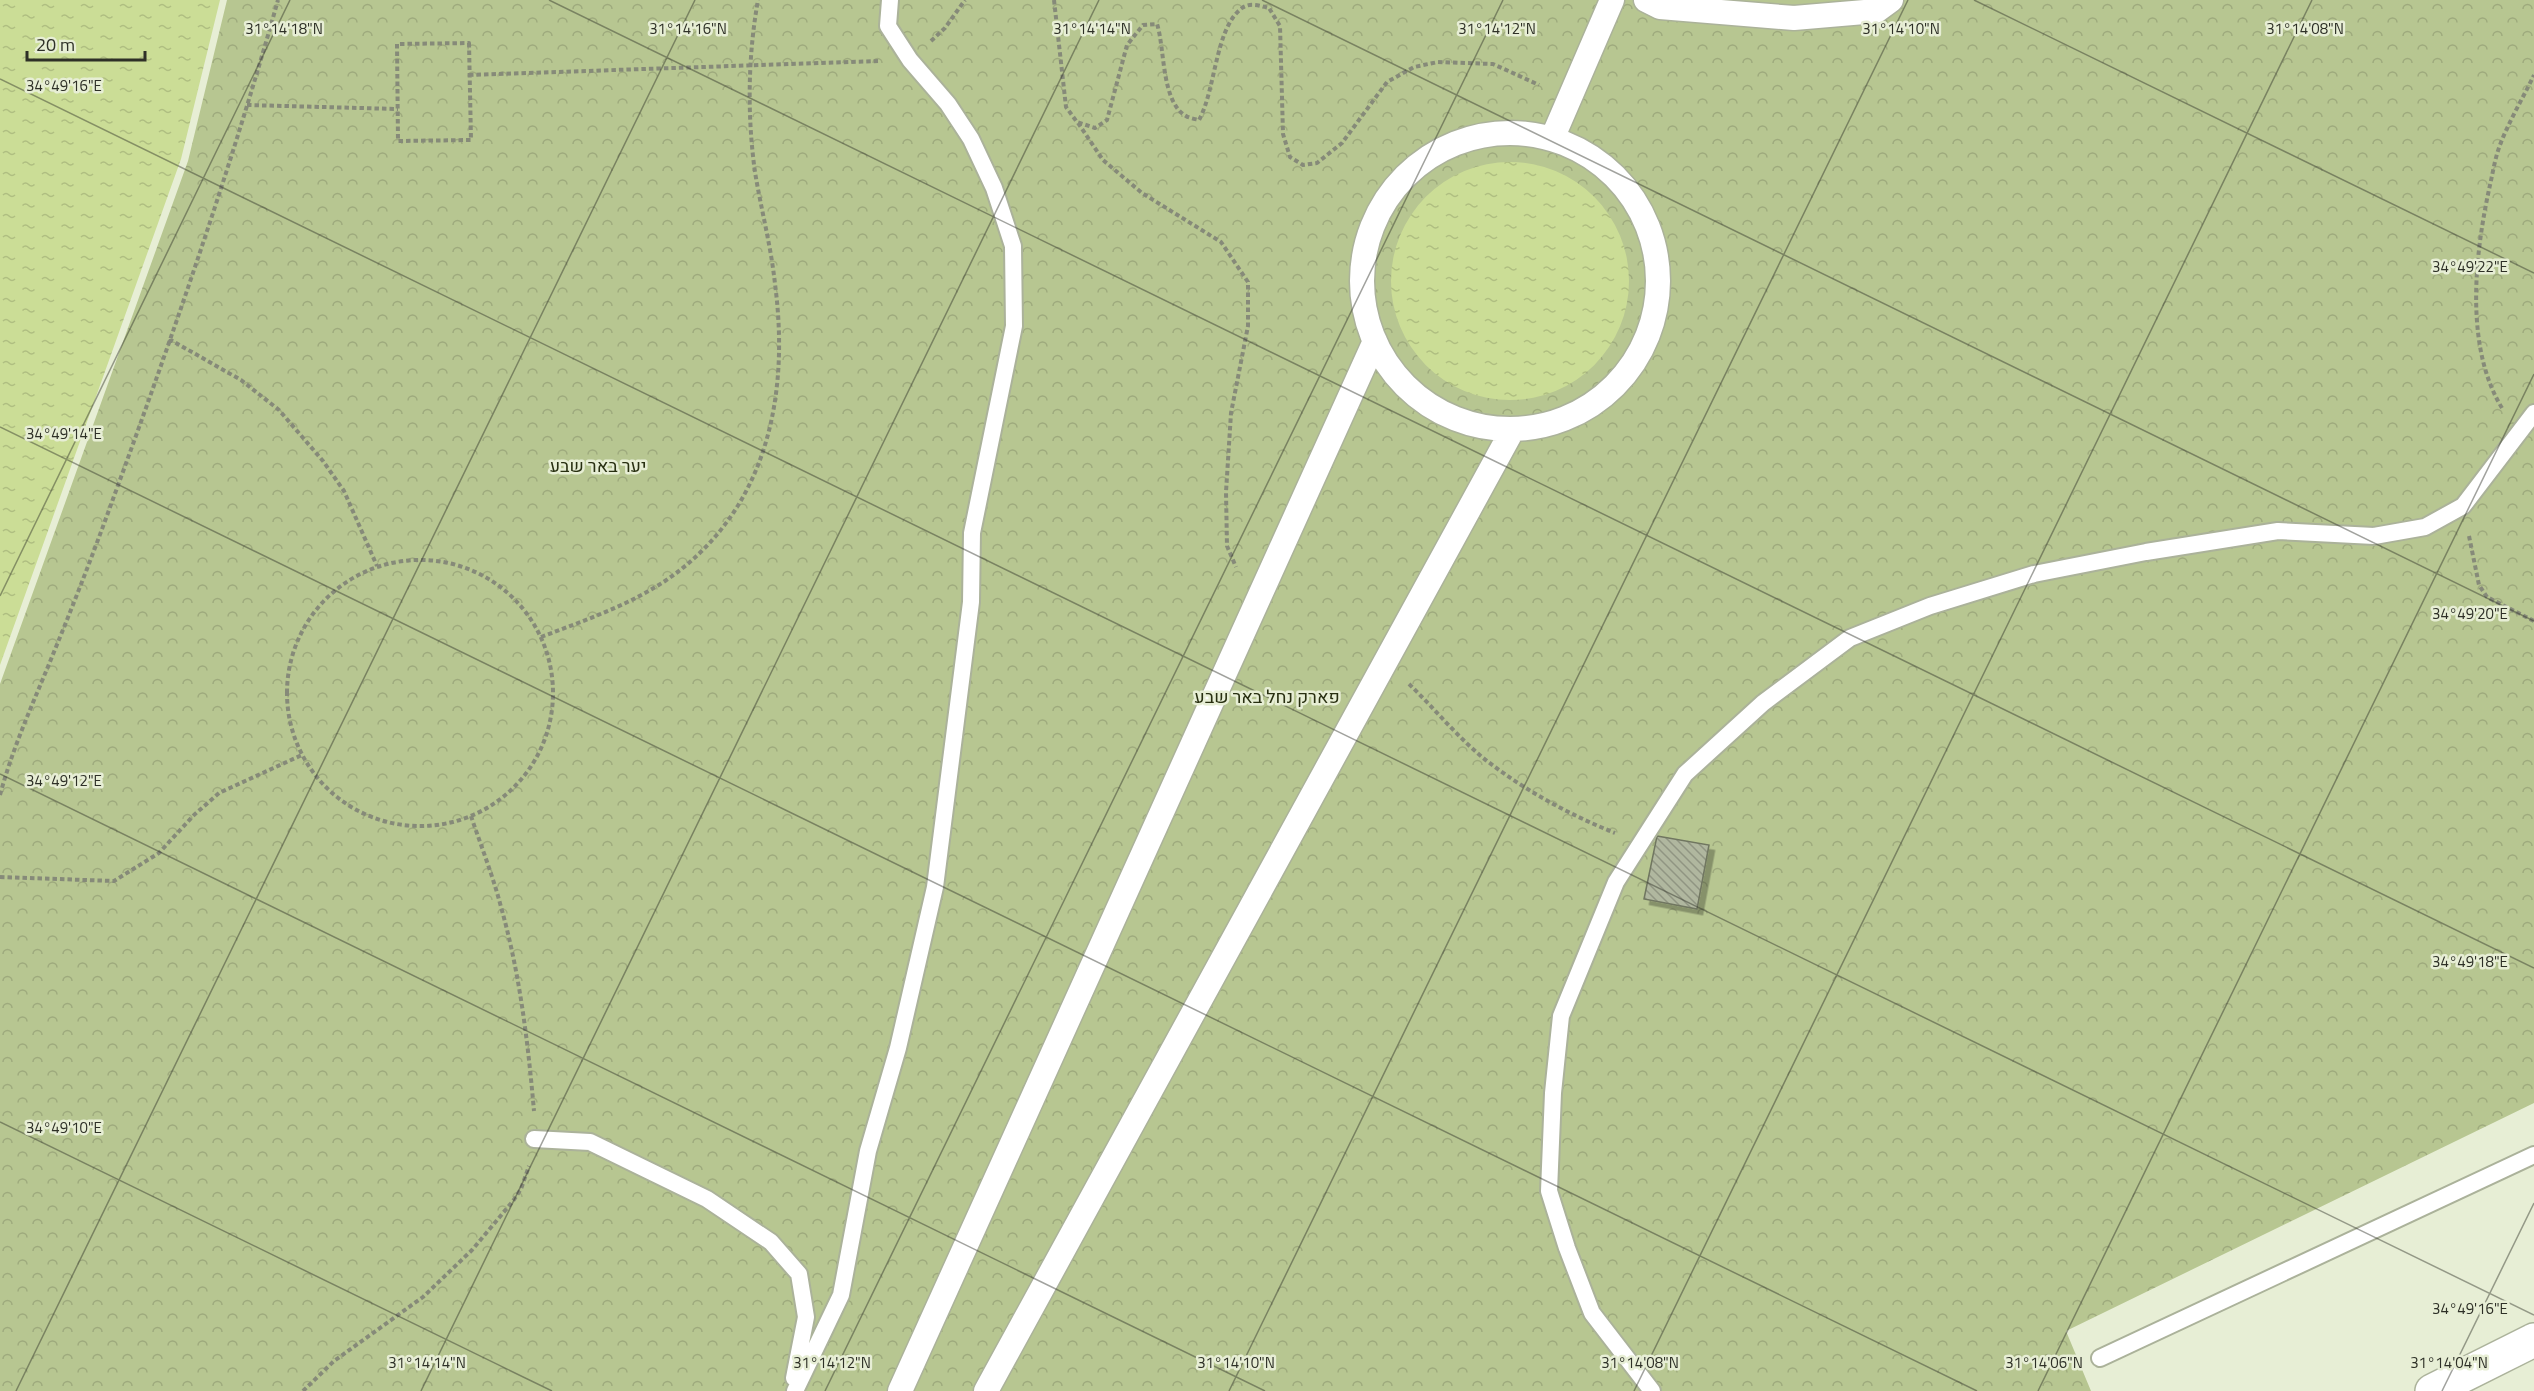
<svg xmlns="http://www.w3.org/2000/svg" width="2534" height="1391" font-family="'Titillium Web',Heebo,sans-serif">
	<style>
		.forest { fill: url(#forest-crowns) }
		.water { fill: url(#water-ripples) }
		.building { fill: url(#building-back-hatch); stroke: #707660; stroke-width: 1.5; filter: url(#shadow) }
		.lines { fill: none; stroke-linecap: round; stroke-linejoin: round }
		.service-casing { stroke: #abb29a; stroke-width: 20 }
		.pedestrian-casing { stroke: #abb29a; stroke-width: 27 }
		.tertiary-casing { stroke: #abb29a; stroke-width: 36 }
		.path { stroke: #868a79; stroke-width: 4; stroke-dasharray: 4.5 3; stroke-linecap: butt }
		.service { stroke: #fff; stroke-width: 16 }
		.pedestrian { stroke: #fff; stroke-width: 24 }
		.tertiary { stroke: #fff; stroke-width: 33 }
		.ticks { fill: none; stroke: #2e3027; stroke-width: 1.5; stroke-opacity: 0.45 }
		.labels { text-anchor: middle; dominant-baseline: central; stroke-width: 5; stroke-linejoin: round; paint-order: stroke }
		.park-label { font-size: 18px; fill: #282f11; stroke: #e7eed5 }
		.ticks-label { font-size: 15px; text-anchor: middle; fill: #2e3027; stroke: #e7eed5; stroke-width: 5; stroke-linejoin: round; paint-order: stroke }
	</style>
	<defs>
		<pattern id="forest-crowns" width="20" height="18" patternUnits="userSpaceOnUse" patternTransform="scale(1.5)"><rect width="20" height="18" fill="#b7c691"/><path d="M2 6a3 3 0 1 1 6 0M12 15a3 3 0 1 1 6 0" fill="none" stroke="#9eaa7d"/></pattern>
		<pattern id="water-ripples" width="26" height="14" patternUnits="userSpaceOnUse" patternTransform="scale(1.5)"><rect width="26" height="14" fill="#cbdd96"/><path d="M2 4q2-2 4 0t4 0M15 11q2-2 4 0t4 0" fill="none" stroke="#afbe81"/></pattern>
		<pattern id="building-back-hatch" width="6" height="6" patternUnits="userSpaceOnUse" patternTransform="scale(1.5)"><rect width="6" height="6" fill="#b0b79f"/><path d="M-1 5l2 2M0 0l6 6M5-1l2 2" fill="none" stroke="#909582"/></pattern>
		<filter id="shadow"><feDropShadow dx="5.5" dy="5.5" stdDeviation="0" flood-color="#0004"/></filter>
	</defs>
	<rect width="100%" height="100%" fill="#e7eed5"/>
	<path class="forest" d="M 227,0 L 2534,0 L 2534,1103 L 2066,1331 L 2091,1391 L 0,1391 L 0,684 L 188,161 Z"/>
	<path class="water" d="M 0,0 L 220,0 L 181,159 L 0,665 Z
		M1391 281a119 119 0 1 1 238 0a119 119 0 1 1-238 0Z"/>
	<path class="building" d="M 1657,836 L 1709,845 L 1697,909 L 1644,899 Z"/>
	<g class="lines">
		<g class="service-casing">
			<path id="service" d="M 534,1139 L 590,1142 L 707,1199 L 771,1242 L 799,1274 L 806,1317 L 794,1378
				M 2100,1358 L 2534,1155
				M 795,1391 L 841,1295 L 868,1151 L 898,1048 L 935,887 L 971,602 L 972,533 L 1014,326 L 1013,246 L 994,188 L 971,139 L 948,104 L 910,60 L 888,26 L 890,0
				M 1652,1391 L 1592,1313 L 1567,1248 L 1549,1191 L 1553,1093 L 1561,1016 L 1616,882 L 1685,774 L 1763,703 L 1850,638 L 1930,606 L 2034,574 L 2146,552 L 2278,531 L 2374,536 L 2425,527 L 2463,506 L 2534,413"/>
		</g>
		<g class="pedestrian-casing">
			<path id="pedestrian" d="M 1646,0 L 1660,7 L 1794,18 L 1876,11 L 1891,0
				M1362 281a148 148 0 1 1 296 0a148 148 0 1 1-296 0Z
				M 1552,139 L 1612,0
				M 900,1391 L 1375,341
				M 986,1391 L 1513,429"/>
		</g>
		<g class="tertiary-casing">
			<path id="tertiary" d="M 2432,1391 L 2534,1340"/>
		</g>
		<path class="path" d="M 1054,0 L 1066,107 L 1077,122 L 1095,128 L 1107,120 L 1127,45 L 1143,25 L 1157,24 C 1165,48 1161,102 1186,116 C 1189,118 1195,119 1199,120 C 1216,89 1215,28 1242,8 C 1250,2 1261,6 1269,8 L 1280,26 L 1283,134 L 1290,157 L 1303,165 L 1317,163 L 1342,143 L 1387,82 L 1414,67 L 1438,62 L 1493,64 L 1539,85
			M 931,41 L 945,28 L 965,0
			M 469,43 L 471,140 L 398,141 L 397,44 Z
			M 469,75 L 878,61
			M 247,105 L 398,109
			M 1078,123 L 1103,160 L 1142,193 L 1221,242 L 1248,282 L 1248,326 L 1231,413 L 1226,492 L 1227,546 L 1236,567
			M 169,339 L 241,380 L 279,410 L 323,461 L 344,491 L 377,566
			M 2502,408 C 2464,346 2475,253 2490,185 C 2493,172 2495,158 2500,145 C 2509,121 2523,98 2534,75
			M 2469,536 L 2479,585 L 2487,597 L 2534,621
			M287 693a133 133 0 1 1 266 0a133 133 0 1 1-266 0Z
			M 541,637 C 583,621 627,606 665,581 C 766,513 790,398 775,284 C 771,246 761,209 755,172 C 747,115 748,56 758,0
			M 1409,684 C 1435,709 1459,739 1487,761 C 1526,791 1570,815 1615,833
			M 0,795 C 14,743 36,697 56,647 C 76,598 95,549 113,499 C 173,335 231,168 278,0
			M 471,816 C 481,846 493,876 501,907 C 520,974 528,1043 534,1111
			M 0,877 L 114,881 L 159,853 L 194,815 L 219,793 L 302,755
			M 303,1391 L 334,1361 L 423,1297 L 472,1250 L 513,1201 L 521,1189 L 529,1166"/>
		<use href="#service" class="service"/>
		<use href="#pedestrian" class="pedestrian"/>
		<use href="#tertiary" class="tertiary"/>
	</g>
	<path class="ticks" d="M 549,0 L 2534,968M 1262,0 L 2534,621M 1974,0 L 2534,273M 0,79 L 2534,1315M 0,427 L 1977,1391M 0,596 L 290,0M 0,774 L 1265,1391M 0,1122 L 552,1391M 16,1391 L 695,0M 421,1391 L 1099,0M 825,1391 L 1503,0M 1229,1391 L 1908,0M 1634,1391 L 2312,0M 2038,1391 L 2534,374M 2442,1391 L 2534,1203"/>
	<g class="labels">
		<g class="park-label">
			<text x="598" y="465">יער באר שבע</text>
			<text x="1267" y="696">פארק נחל באר שבע</text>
		</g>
	</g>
	<g class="ticks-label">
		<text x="284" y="34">31°14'18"N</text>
		<text x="688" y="34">31°14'16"N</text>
		<text x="1092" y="34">31°14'14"N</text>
		<text x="1497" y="34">31°14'12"N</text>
		<text x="1901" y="34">31°14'10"N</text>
		<text x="2305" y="34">31°14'08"N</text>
		<text x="64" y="91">34°49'16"E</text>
		<text x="2470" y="272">34°49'22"E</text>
		<text x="64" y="439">34°49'14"E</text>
		<text x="2470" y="619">34°49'20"E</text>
		<text x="64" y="786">34°49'12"E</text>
		<text x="2470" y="967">34°49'18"E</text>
		<text x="64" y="1133">34°49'10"E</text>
		<text x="2470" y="1314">34°49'16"E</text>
		<text x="427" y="1368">31°14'14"N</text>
		<text x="832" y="1368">31°14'12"N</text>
		<text x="1236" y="1368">31°14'10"N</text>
		<text x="1640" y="1368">31°14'08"N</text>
		<text x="2044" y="1368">31°14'06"N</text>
		<text x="2449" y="1368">31°14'04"N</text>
	</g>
	<path d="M27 51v9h118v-9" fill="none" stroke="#2e3027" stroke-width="3"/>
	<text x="36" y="51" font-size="18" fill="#2e3027" stroke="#e7eed5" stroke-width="4.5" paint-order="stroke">20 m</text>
</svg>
